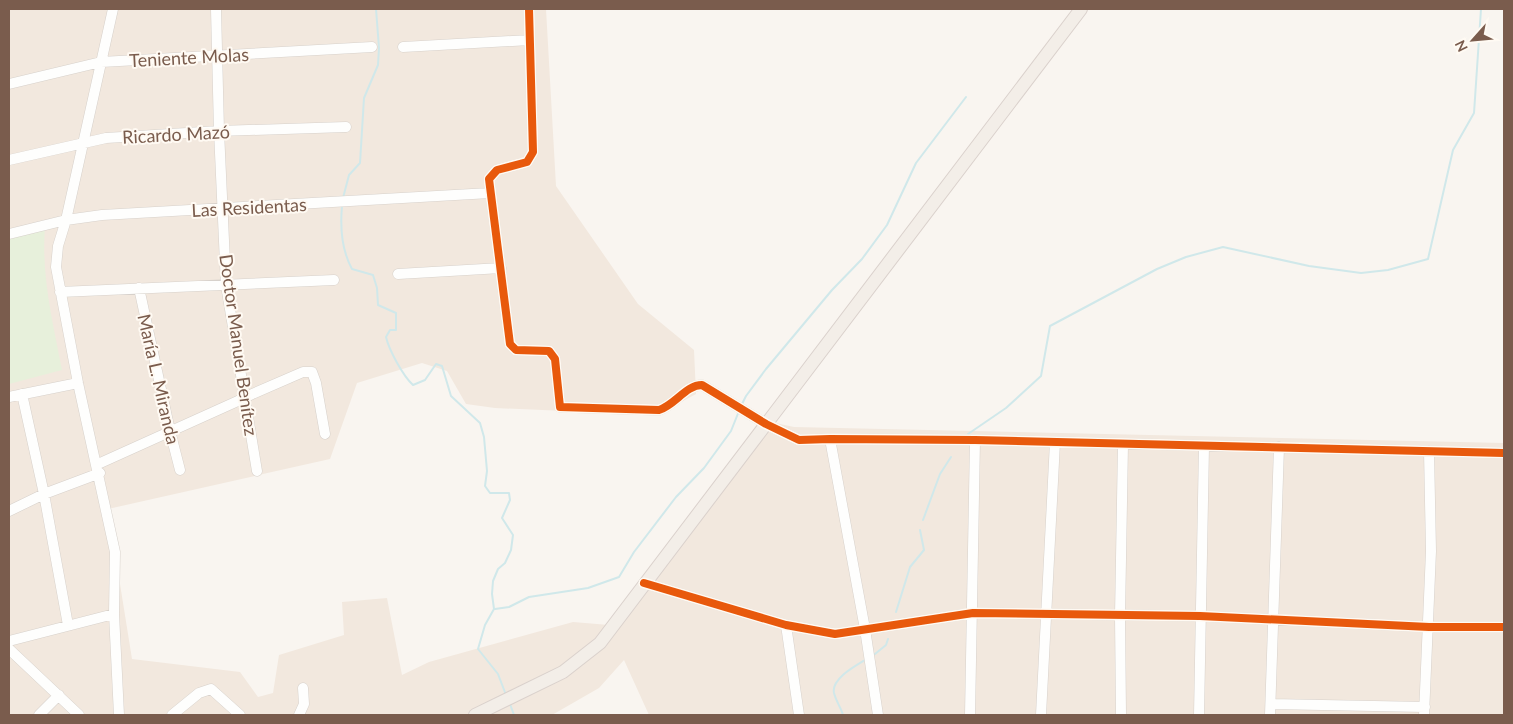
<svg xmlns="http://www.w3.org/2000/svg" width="1513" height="724" font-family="Lato,sans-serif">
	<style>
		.residential { fill: #f2e8de }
		.green { fill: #e7f0db }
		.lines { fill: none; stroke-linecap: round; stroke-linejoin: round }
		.stream { stroke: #d0e8ea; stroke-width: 2 }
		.minor-casing { stroke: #d7d1cb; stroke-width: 11 }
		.major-casing { stroke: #dad1cc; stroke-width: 14 }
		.minor { stroke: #fefefd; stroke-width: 10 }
		.major { stroke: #f3eee8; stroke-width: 12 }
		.minor-bridge-casing { stroke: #d7d1cb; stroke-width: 11; stroke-linecap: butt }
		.minor-bridge { stroke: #fefefd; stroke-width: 10 }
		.cycleway-casing { stroke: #fffaf3; stroke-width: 11 }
		.cycleway { stroke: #e8590c; stroke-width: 8 }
		.labels { text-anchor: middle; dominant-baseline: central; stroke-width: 4; stroke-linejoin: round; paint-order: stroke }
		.street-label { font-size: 18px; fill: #7a5c4d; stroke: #fffaf3 }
	</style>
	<rect width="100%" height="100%" fill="#f9f5f0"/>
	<path class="residential" d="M 9,9 L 546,9 L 556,186 L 638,304 L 694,350 L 696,394 L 657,415 L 495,408 L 466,404 L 447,371 L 422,363 L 357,383 L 330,459 L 108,509 L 132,659 L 240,672 L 258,697 L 273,693 L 279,655 L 344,635 L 342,602 L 387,598 L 402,675 L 429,662 L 573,622 L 609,625 L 766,421 L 794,427 L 1504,443 L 1504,715 L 649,715 L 624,660 L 599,688 L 552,715 L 9,715 Z"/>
	<path class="green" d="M 45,227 C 41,276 53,323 62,370 L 9,384 L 9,236 Z"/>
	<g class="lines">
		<path class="stream" d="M 343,198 L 349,175 L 360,163 L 364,98 L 378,65 L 379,48 L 376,9
			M 342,206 C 340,228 341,249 352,269 L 373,275 L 377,288 L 378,305 L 396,313 L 396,330 L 390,330 L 386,337 C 389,350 403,376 413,385 L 425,380 L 436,364 L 442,366 L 451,396 L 480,423 L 484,437 L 487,471 L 485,486 L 490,493 L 509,493 L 510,500 L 502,518 L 513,535 L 511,550 L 505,563 L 498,569 L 493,581 L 492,594 L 494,609 L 485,625 L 478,649 L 498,674 L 506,695
			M 742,404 L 746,396 L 766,369 L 832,290 L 862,259 L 887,225 L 916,163 L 966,97
			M 968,434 L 1006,408 L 1041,376 L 1050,326 L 1157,269 L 1186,257 L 1223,247 L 1309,266 L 1361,273 L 1388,270 L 1428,259 L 1453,150 L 1474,113 L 1481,9
			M 923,520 L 940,474 L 951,457
			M 495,609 L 509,607 L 529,597 L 588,588 L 619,577 L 634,552 L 676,497 L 704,468 L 731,431 L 739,411
			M 896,612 L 910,567 L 924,550 L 920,530
			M 875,654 L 886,645 L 888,639
			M 510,704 L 514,715
			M 843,715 C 841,708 836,701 834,693 C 831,679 855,666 865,660"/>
		<g class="minor-casing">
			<path id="minor" d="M 113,9 L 66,220 L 58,246 L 56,267 L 78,383 L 115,552 L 114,614 L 119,715
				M 216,9 L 219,131 L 226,285 L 257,471
				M 529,9 L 533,152 L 527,162 L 497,170 L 489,179 L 510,344 L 516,350 L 549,351 L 555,359 L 560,407 L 659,410 C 675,405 686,385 702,385 L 766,424 L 799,440 L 830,439 L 975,440 L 1504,453
				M 403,47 L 530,40
				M 9,84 L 101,62 L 372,47
				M 9,160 L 106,138 L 219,131 L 346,127
				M 9,234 L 66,220 L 102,215 L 490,193
				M 398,274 L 501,268
				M 139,288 L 170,431 L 180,470
				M 60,292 L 334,280
				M 22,394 L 44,494 L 68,625
				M 250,395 L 303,372 L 312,372 L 316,383 L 325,434
				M 9,397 L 78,383
				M 830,439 L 865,629 L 878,715
				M 98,464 L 240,400
				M 9,511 L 44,494 L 100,473
				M 644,583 L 786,625 L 835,634 L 973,613 L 1200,616 L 1429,627 L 1504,627
				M 786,625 L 799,715
				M 9,641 L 114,614
				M 9,649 L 79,715
				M 1271,704 L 1425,707
				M 39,715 L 59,695
				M 172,715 L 199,693 L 211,689 L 240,715
				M 299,715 L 304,704 L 303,688
				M 970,715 L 975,440
				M 1041,715 L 1055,442
				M 1121,715 L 1120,616 L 1123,444
				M 1199,715 L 1204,446
				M 1270,715 L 1279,447
				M 1424,715 L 1431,551 L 1429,451"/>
		</g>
		<g class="major-casing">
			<path id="major" d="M 475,715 L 563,672 L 600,643 L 1081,9"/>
		</g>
		<use href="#minor" class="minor"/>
		<use href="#major" class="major"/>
		<g class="minor-bridge-casing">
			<path id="minor-bridge" d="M 240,400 L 250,395"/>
		</g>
		<use href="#minor-bridge" class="minor-bridge"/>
		<g class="cycleway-casing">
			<path id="cycleway" d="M 529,9 L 533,152 L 527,162 L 497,170 L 489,179 L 510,344 L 516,350 L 549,351 L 555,359 L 560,407 L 659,410 C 675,405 686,385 702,385 L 766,424 L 799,440 L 830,439 L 975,440 L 1504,453
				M 644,583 L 786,625 L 835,634 L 973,613 L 1200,616 L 1429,627 L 1504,627"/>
		</g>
		<use href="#cycleway" class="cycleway"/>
	</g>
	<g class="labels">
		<g class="street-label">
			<text transform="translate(189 57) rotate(-3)">Teniente Molas</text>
			<text transform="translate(176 134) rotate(-3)">Ricardo Mazó</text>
			<text transform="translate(249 207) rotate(-3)">Las Residentas</text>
			<text transform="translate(239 345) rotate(82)">Doctor Manuel Benítez</text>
			<text transform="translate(159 379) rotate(77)">María L. Miranda</text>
		</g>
	</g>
	<rect width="1513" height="724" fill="none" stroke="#7a5c4d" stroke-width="20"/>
	<g transform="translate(1473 40) rotate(243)" stroke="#fffaf3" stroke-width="4" paint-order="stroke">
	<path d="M0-4L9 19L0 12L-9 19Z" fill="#7a5c4d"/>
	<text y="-8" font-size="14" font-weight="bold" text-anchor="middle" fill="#7a5c4d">N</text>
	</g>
</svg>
